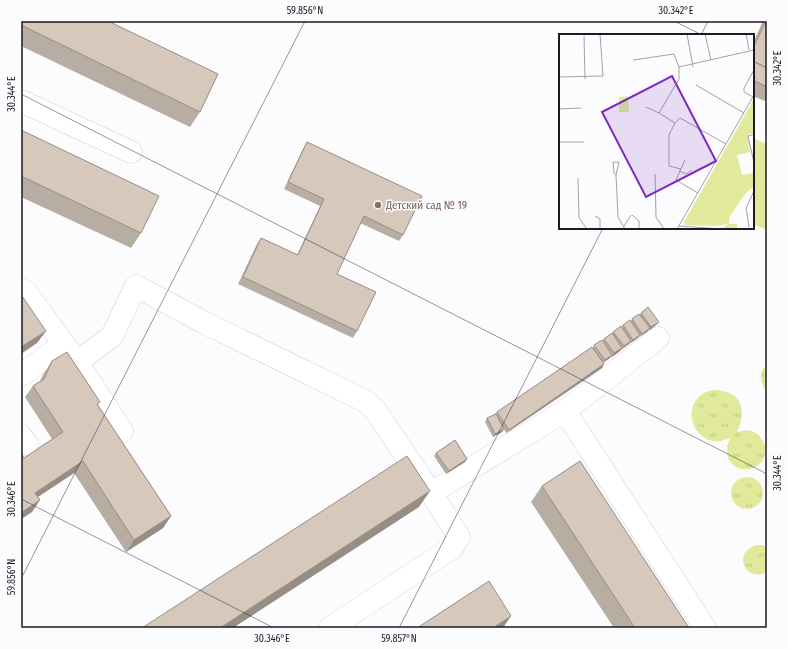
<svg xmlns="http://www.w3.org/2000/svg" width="788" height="649" font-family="'Fira Sans Condensed',sans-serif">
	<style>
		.park { fill: url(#park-tufts) }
		.pitch { fill: #e1ea9b }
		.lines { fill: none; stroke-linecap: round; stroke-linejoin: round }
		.minor-casing { stroke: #d4cedf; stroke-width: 23 }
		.minor { stroke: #fff; stroke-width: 22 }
		.wall { fill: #b8ada2 }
		.shaded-wall { fill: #968d84 }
		.building { fill: #d6c9bc; stroke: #968d84 }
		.ticks { fill: none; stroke: #1c1a20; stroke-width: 1; stroke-opacity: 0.45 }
		.education-dot { fill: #8d6e63; stroke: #fcfbfe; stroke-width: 1.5 }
		.labels { text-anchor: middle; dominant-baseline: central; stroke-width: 3; stroke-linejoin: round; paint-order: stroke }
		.education-label { font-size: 11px; fill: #785e54; stroke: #fcfbfe; text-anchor: start }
		.inset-road { fill: none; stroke: #a2a1a5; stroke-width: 1 }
		.view { fill: #7b2cbf; fill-opacity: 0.15; stroke: #7b2cbf; stroke-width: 2 }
		.inset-edge { fill: none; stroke: #1c1a20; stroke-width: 2 }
		.neatline { fill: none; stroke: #1c1a20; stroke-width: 1.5 }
		.ticks-label { font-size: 10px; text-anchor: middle; fill: #1c1a20 }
	</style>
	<defs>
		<pattern id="park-tufts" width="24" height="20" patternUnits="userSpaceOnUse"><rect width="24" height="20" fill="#e1ea9b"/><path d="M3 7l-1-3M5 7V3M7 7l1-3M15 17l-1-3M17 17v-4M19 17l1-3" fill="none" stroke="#c0c885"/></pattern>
	</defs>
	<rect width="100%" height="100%" fill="#fcfbfe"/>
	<path class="park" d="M 767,365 L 767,393 C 761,384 757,372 767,365 Z
		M 713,390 C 741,390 748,409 737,432 C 745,430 753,429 759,436 C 764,441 766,446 765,453 C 762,479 715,474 730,438 C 727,439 724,440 721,441 C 694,445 680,407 704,393 C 707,391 710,391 713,390 Z
		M731 493a16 16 0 1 1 32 0a16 16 0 1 1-32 0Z
		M 756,545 L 763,545 L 767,548 L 767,572 C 745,583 732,553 756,545 Z"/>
	<path class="pitch" d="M 753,138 L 767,144 L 767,230 L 753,224 Z"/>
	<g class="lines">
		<g class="minor-casing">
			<path id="minor" d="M 21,101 L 131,152
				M 21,289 L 26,292 L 77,362 L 122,431
				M 77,362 L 112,336 L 136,286 L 203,322 L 365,401 L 375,410 L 423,481
				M 21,375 L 64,344
				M 565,411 L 658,338
				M 21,436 L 27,444
				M 330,628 L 452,548 L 459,537 L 431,493 L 565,411 L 705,628"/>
		</g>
		<use href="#minor" class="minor"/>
	</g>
	<path class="wall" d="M 21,21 L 200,112 L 190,127 L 21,46 Z
		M 763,21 L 767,21 L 767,102 L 753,96 L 753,43 Z
		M 21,130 L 141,233 L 131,248 L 21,197 Z
		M 307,142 L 403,235 L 399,241 L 360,223 L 337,274 L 357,331 L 353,338 L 238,284 L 257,244 L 261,238 L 297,255 L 320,206 L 284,189 L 303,149 Z
		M 641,313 L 656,325 L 639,337 L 639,336 L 631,343 L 630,343 L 629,344 L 621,349 L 620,351 L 612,357 L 611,356 L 610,358 L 603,363 L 602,368 L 506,433 L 504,429 L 502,432 L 493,437 L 485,422 L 487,418 L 495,414 L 497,412 L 593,348 L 594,345 L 602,341 L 604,339 L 612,334 L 613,332 L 631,321 L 632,319 L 640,314 Z
		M 52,361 L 98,405 L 171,516 L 163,528 L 126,552 L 74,473 L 38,497 L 32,512 L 21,519 L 21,454 L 24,458 L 52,439 L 25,397 L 33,386 L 40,381 L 44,373 Z
		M 436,453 L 467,459 L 465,462 L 446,474 L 434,456 Z
		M 542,486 L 689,628 L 614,628 L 531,502 Z"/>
	<path class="shaded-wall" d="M 659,322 L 656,325 L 649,331 L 651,327 Z
		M 650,328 L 647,332 L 639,337 L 642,334 Z
		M 46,331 L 37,343 L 21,354 L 21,347 Z
		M 640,335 L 638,338 L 631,343 L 633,340 Z
		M 631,341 L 629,344 L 621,350 L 624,346 Z
		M 622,348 L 620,351 L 612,357 L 614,353 Z
		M 612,355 L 610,358 L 602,363 L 605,360 Z
		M 604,364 L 602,368 L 506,433 L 509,430 Z
		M 504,429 L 502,432 L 493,437 L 495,434 Z
		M 467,459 L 465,462 L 446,474 L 449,471 Z
		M 83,461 L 74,473 L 27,504 L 35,493 Z
		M 430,491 L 419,507 L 233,628 L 220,628 Z
		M 40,500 L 32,512 L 21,519 L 21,513 Z
		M 171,516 L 163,528 L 126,552 L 134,540 Z
		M 511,616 L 503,628 L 493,628 Z"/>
	<path class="building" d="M 21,21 L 108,21 L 218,74 L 200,112 L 21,25 Z
		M 766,21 L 767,21 L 767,87 L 753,80 L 753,48 Z
		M 21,130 L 159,196 L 141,233 L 21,176 Z
		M 307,142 L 422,196 L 403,235 L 364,216 L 337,274 L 376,292 L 357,331 L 243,277 L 261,238 L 298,255 L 324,199 L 288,182 Z
		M 22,296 L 46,331 L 21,347 L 21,297 Z
		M 648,307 L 659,322 L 651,327 L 641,313 Z
		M 639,314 L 650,328 L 642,334 L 632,319 Z
		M 630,320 L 640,335 L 633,340 L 623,325 Z
		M 621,326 L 631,341 L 624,346 L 613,332 Z
		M 612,333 L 622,348 L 614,353 L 604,339 Z
		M 602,340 L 612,355 L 605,360 L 594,345 Z
		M 592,347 L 604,364 L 509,430 L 497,412 Z
		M 67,352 L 100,402 L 97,404 L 171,516 L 134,540 L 83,461 L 35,493 L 40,500 L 21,513 L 21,454 L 24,458 L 63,432 L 33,386 L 44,379 L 52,361 Z
		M 496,414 L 504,429 L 495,434 L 487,418 Z
		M 455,440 L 467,459 L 449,471 L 436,453 Z
		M 407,456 L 430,491 L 220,628 L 142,628 Z
		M 580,461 L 689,628 L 635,628 L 542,486 Z
		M 489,581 L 511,616 L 493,628 L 417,628 Z"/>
	<path class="ticks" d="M 674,21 L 702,35M 701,35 L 708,21M 753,61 L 767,68M 21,94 L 767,474M 21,499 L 274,628M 21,579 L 305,21M 399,628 L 603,228"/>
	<circle class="education-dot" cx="378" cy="205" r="4"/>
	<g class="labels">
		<g class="education-label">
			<text x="386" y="205">Детский сад № 19</text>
		</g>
	</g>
	<g transform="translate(559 34)">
		<rect width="195" height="195" fill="#fcfbfe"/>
		<path d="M 195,65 L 195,99 L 189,100 L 191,118 L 178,121 L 183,141 L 195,139 L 195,152 L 185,161 L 170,184 L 170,190 L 178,190 L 178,195 L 164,194 L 169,190 L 157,192 L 126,191 L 125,188 Z" fill="#e1ea9b"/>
		<path d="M 69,62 L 70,78 L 60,78 L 60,63 Z" fill="#e1ea9b"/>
		<path class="inset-road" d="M 128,0 L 134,33M 146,0 L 152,26M 187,0 L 190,16M 25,2 L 26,45M 74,26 L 115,20 L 120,33M 0,43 L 44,42 L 41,0M 137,51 L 185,79M 194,63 L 185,58 L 185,54 L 195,36M 87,73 L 100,79M 0,75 L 22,74M 116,89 L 110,101 L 110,132 L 122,135M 195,100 L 189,102 L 195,129M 0,108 L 25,108M 167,110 L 121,84 L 116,89 L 100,79 L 120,45 L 120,33 L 195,16M 126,126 L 117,146 L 139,159M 120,137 L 127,140 L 133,136M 96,140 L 97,183 L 105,195M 57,141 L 60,128 L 54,128 L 55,139 L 57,141 L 59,183 L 66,195M 19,144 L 20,184 L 28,195M 73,181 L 80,187 L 80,195M 36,182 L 41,185 L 41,195M 65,192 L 72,181M 120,192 L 163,195M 190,193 L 187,174 L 195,157M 118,195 L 195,61"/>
		<path class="view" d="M 113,42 L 157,127 L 87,163 L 43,78 Z"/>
		<rect width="195" height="195" class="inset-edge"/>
	</g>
	<rect width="788" height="649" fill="none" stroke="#fcfbfe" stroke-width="44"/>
	<rect x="22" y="22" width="744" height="605" class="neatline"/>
	<g class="ticks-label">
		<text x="305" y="14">59.856°N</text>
		<text x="676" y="14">30.342°E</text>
		<text transform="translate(777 68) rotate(-90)" y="4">30.342°E</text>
		<text transform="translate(11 94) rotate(-90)" y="4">30.344°E</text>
		<text transform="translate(777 473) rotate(-90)" y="4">30.344°E</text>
		<text transform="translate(11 499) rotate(-90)" y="4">30.346°E</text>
		<text transform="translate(11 577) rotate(-90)" y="4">59.856°N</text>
		<text x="272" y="642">30.346°E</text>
		<text x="399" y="642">59.857°N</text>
	</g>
</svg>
